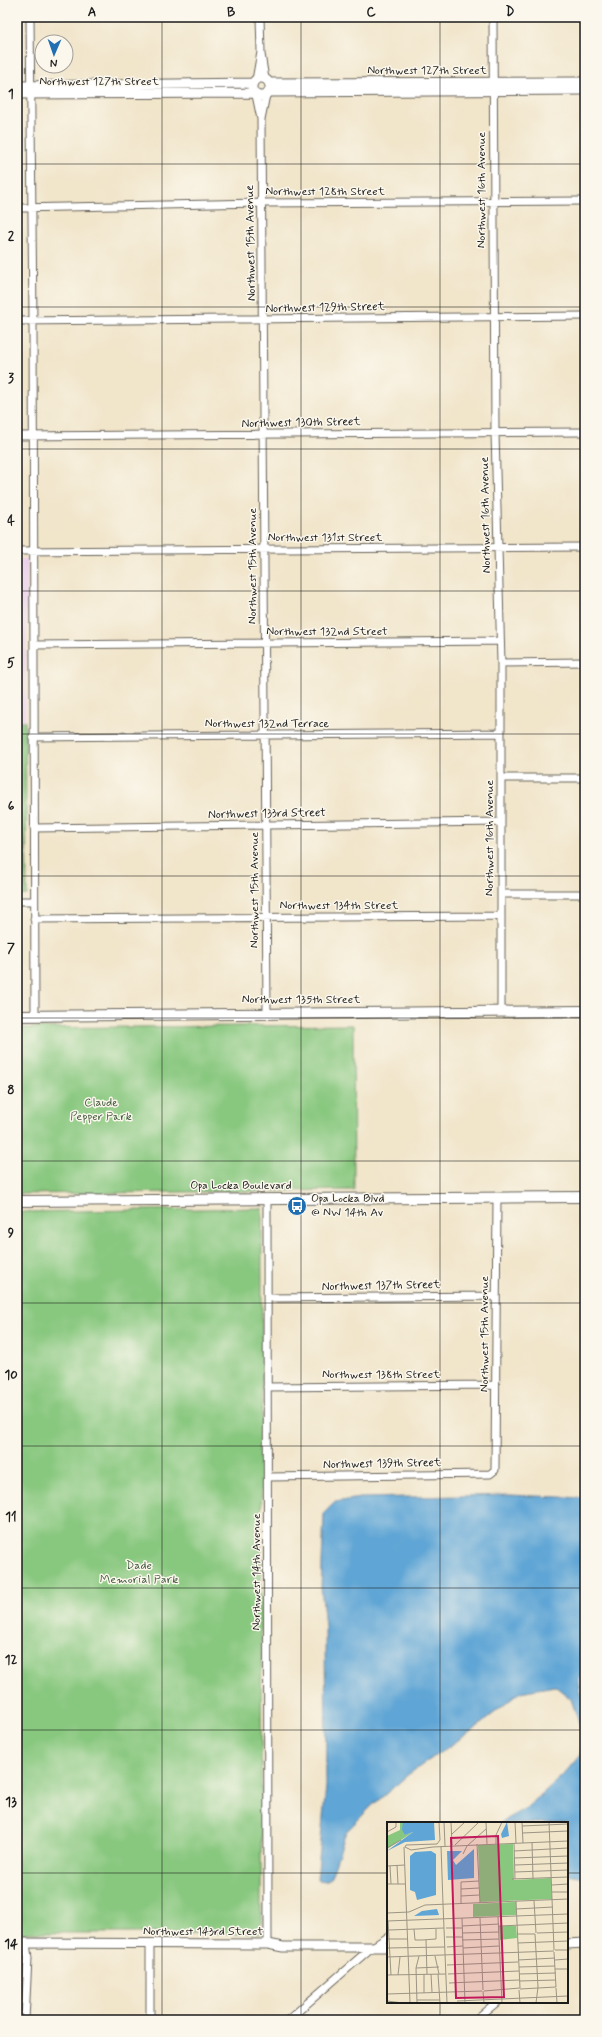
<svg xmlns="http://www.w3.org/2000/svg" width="602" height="2037" font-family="Mynerve,sans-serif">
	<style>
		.built { fill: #ebd1eb }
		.green { fill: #87c77e; stroke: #52724d }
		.water { fill: #5fa5d5; stroke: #3e6078 }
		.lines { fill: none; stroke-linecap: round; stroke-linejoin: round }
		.minor-casing { stroke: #676259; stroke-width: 9 }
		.tertiary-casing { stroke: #676259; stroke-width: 11 }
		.secondary-casing { stroke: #676259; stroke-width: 12 }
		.minor { stroke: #fff; stroke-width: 7 }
		.tertiary { stroke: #fff; stroke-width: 9 }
		.secondary { stroke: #fff; stroke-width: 10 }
		.grid { fill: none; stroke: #1c1c1c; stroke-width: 1; stroke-opacity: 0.55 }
		.labels { text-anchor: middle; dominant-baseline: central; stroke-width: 3; stroke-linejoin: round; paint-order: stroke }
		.street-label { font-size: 12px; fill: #1c1c1c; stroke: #fbf7ec }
		.park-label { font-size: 12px; fill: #41583e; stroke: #fbf7ec }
		.poi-label { font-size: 12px; fill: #1c1c1c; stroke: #fbf7ec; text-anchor: start }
		.inset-road { fill: none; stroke: #9c9584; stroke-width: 1 }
		.view { fill: #c2185b; fill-opacity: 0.15; stroke: #c2185b; stroke-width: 2 }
		.inset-edge { fill: none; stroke: #1c1c1c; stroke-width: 2 }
		.neatline { fill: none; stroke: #1c1c1c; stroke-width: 1.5 }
		.grid-label { font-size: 13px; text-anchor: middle; font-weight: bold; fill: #1c1c1c }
	</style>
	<rect width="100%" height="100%" fill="#fbf7ec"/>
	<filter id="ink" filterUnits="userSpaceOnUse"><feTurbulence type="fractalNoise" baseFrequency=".025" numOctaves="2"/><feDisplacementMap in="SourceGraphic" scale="8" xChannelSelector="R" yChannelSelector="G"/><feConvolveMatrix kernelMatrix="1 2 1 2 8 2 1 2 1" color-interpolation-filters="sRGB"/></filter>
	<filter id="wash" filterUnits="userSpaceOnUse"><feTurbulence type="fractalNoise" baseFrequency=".012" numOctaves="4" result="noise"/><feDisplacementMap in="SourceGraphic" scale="16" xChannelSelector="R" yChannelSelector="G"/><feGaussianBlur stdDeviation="0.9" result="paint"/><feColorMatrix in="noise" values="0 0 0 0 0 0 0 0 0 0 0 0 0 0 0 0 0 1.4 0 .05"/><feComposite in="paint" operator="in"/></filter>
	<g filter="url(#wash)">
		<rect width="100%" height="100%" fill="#f1e5ca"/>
		<path class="built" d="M 17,559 L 28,559 L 25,721 L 17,721 Z"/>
		<path class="green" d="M 17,721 L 25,721 L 27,895 L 17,896 Z
			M 353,1025 L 354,1190 L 17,1194 L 17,1028 Z
			M 262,1208 L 261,1933 L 17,1933 L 17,1212 Z"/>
		<path class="water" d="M 510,1495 L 585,1498 L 585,1671 C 576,1679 578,1693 585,1702 L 585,1878 L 567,1875 L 567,1823 L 499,1823 L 526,1808 L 563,1775 L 581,1754 L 582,1732 L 571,1699 L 555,1686 L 520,1692 L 476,1728 L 409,1774 L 373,1805 L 346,1832 L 331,1877 L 326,1881 L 317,1880 L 326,1786 L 325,1627 L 321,1587 L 324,1513 L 335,1502 L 360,1498 Z"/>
	</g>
	<g filter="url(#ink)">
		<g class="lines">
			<g class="minor-casing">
				<path id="minor" d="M 30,17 L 33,321 L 35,1015
					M 493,17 L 495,432 L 501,663 L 501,1012
					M 261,54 L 265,79
					M 256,80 L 261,52 L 260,17
					M 256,95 L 261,119 L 267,1013
					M 261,119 L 266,95
					M 17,208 L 261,203 L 585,201
					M 17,321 L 585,316
					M 17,436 L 585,432
					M 17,551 L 585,547
					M 34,645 L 500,641
					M 501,663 L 585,662
					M 33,737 L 501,733
					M 501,778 L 585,778
					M 34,828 L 501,822
					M 501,894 L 585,894
					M 17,901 L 34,901
					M 34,919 L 501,916
					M 267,1199 L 268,1944
					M 267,1298 L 496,1296
					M 267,1387 L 495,1385
					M 268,1477 L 490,1474 L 495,1470 L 497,1197
					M 584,1943 L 585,1960
					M 25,2020 L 28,1958 L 26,1943
					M 150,2020 L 150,1943
					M 288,2020 L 371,1948 L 388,1937
					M 475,2020 L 497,2002"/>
			</g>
			<g class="tertiary-casing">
				<path id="tertiary" d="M252 87a9 9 0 1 1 18 0a9 9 0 1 1-18 0Z
					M 269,83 L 585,82
					M 17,86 L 253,83
					M 269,92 L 585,90
					M 17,94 L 253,93
					M 17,1943 L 268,1944 L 283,1947 L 388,1947
					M 567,1944 L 585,1943"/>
			</g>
			<g class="secondary-casing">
				<path id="secondary" d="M 17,1016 L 585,1011
					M 17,1201 L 585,1197"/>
			</g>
			<use href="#minor" class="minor"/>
			<use href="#tertiary" class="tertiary"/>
			<use href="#secondary" class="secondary"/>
		</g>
	</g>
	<path class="grid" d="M 162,17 L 162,2020M 301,17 L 301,2020M 440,17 L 440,1823M 17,164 L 585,164M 17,307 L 585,307M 17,449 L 585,449M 17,591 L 585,591M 17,734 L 585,734M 17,876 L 585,876M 17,1018 L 585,1018M 17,1161 L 585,1161M 17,1303 L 585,1303M 17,1446 L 585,1446M 17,1588 L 585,1588M 17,1730 L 585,1730M 17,1873 L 388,1873M 567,1873 L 585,1873M 440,2002 L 440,2020"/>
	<defs>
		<g id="bus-disc" transform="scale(1)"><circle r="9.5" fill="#1f6fb2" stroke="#fbf7ec"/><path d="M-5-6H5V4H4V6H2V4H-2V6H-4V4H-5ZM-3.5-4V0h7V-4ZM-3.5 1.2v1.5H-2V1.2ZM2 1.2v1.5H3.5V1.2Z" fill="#fff"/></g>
	</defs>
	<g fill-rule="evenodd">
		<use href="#bus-disc" x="297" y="1206"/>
	</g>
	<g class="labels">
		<g class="street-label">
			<text x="427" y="71">Northwest 127th Street</text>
			<text x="99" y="82">Northwest 127th Street</text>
			<text transform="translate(482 190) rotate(-90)">Northwest 16th Avenue</text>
			<text x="325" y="192">Northwest 128th Street</text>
			<text transform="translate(251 243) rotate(-91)">Northwest 15th Avenue</text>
			<text transform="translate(325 308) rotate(-1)">Northwest 129th Street</text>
			<text transform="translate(301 423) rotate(-1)">Northwest 130th Street</text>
			<text transform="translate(486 515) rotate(-91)">Northwest 16th Avenue</text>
			<text x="325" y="538">Northwest 131st Street</text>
			<text transform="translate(253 566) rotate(-90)">Northwest 15th Avenue</text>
			<text x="327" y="632">Northwest 132nd Street</text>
			<text x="267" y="724">Northwest 132nd Terrace</text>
			<text transform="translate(267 814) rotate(-1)">Northwest 133rd Street</text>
			<text transform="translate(490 838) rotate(-90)">Northwest 16th Avenue</text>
			<text transform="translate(255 890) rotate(-90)">Northwest 15th Avenue</text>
			<text x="339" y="906">Northwest 134th Street</text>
			<text x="301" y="1000">Northwest 135th Street</text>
			<text x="241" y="1186">Opa Locka Boulevard</text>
			<text transform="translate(381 1286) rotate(-1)">Northwest 137th Street</text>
			<text transform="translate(485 1334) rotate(-90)">Northwest 15th Avenue</text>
			<text x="381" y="1375">Northwest 138th Street</text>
			<text transform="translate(382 1464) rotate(-1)">Northwest 139th Street</text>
			<text transform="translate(257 1572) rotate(-90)">Northwest 14th Avenue</text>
			<text x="203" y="1932">Northwest 143rd Street</text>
		</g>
		<g class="park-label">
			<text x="101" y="1103">Claude<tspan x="101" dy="14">Pepper Park</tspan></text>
			<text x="139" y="1566">Dade<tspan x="139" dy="14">Memorial Park</tspan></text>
		</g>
		<g class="poi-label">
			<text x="311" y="1199">Opa Locka Blvd<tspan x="311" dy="14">@ NW 14th Av</tspan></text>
		</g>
	</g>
	<g transform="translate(387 1822)">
		<rect width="181" height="181" fill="#f1e5ca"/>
		<path d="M 13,0 L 16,0 L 18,13 L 26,10 L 0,27 L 0,14 L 13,8 ZM 126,22 L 127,58 L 164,56 L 165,77 L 93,80 L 91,23 ZM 129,80 L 129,93 L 86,95 L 86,82 ZM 112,104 L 129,104 L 130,116 L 113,118 Z" fill="#87c77e"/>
		<path d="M 16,0 L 47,0 L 48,18 L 18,20 L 0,29 L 26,10 L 18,13 L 15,8 ZM 120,0 L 122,14 L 115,16 L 114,12 ZM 87,27 L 87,56 L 61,58 L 60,29 L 75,29 L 66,38 L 69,43 ZM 44,29 L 49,32 L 49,73 L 30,78 L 28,70 L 23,68 L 23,34 L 28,30 ZM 50,87 L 52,93 L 27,94 L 35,89 Z" fill="#5fa5d5"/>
		<path class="inset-road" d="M 57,0 L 58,24M 64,0 L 65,23M 99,0 L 100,22M 128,0 L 129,21M 135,0 L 136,21M 162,0 L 167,128M 135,4 L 181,2M 0,10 L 9,5 L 9,0M 135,11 L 181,9M 65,12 L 78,0M 145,20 L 146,57M 127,21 L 128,57M 90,22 L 93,81M 109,22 L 109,13 L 115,0M 68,23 L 92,0M 54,24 L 56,82M 17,25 L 23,181M 46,25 L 181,19M 46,25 L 24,28 L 18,25 L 19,23 L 50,22 L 53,18 L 52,0M 0,26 L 14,18M 127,29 L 181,26M 76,32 L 80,24 L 99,7M 127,36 L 181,34M 10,43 L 11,62M 128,43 L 181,41M 0,44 L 18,43M 3,44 L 4,62M 128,50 L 181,48M 125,57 L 181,55M 0,62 L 19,62M 165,63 L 181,62M 74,67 L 92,66M 165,70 L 181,70M 74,74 L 92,73M 129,79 L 133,166M 147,79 L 149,111M 56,82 L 60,181M 74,82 L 74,60 L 92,59M 129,87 L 166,85M 0,91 L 22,90 L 38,83 L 181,77M 111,95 L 115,181M 75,96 L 78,181M 93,96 L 96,168M 0,99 L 181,92M 1,99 L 4,153M 75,104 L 112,102M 112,104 L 181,101M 59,106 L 75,106M 27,107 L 28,118 L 35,118 L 49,117 L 49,107M 2,108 L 57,106M 75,111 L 112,110M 150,111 L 181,110M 130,112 L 148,112M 148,112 L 151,165 L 149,181M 59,115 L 75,115M 0,117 L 21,117M 39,118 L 40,152M 75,118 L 112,117M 131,121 L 181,119M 60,125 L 76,124M 0,126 L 58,125M 76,126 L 112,124M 168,128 L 181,128M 167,130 L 169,165M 48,134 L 52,152M 0,135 L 167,129M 131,138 L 168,136M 168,138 L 181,137M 60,143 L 131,140M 132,145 L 168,144M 29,146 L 52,145M 168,147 L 181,147M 37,152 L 37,171M 44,152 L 45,170M 51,152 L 53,181M 61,152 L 132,149M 132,152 L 169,151M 0,153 L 59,152M 11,153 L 13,135M 132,159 L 169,158M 62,161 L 132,158M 169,166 L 170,181M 133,167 L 169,165M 132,168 L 133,181M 96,169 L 97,181M 97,169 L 133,166M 0,172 L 95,169M 30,178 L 53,178M 0,179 L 16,181M 70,179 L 181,174M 30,181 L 29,146 L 32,134"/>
		<path class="view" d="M 111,14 L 117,175 L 69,176 L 64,16 Z"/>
		<rect width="181" height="181" class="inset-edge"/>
	</g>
	<rect width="602" height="2037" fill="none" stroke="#fbf7ec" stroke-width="44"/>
	<g transform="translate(54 54) rotate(182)"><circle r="19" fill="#fbf7ec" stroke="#a29f99"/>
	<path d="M0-3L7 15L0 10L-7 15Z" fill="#1f6fb2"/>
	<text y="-6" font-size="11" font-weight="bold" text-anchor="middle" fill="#1c1c1c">N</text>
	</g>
	<rect x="22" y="22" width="558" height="1993" class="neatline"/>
	<g class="grid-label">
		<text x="92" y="16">A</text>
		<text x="231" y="16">B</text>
		<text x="371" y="16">C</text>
		<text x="510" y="16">D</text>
		<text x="11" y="98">1</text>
		<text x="11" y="240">2</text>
		<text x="11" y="382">3</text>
		<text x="11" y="525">4</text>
		<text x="11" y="667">5</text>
		<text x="11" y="810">6</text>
		<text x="11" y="952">7</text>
		<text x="11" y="1094">8</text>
		<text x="11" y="1237">9</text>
		<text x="11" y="1379">10</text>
		<text x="11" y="1521">11</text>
		<text x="11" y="1664">12</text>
		<text x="11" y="1806">13</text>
		<text x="11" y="1948">14</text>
	</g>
</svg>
